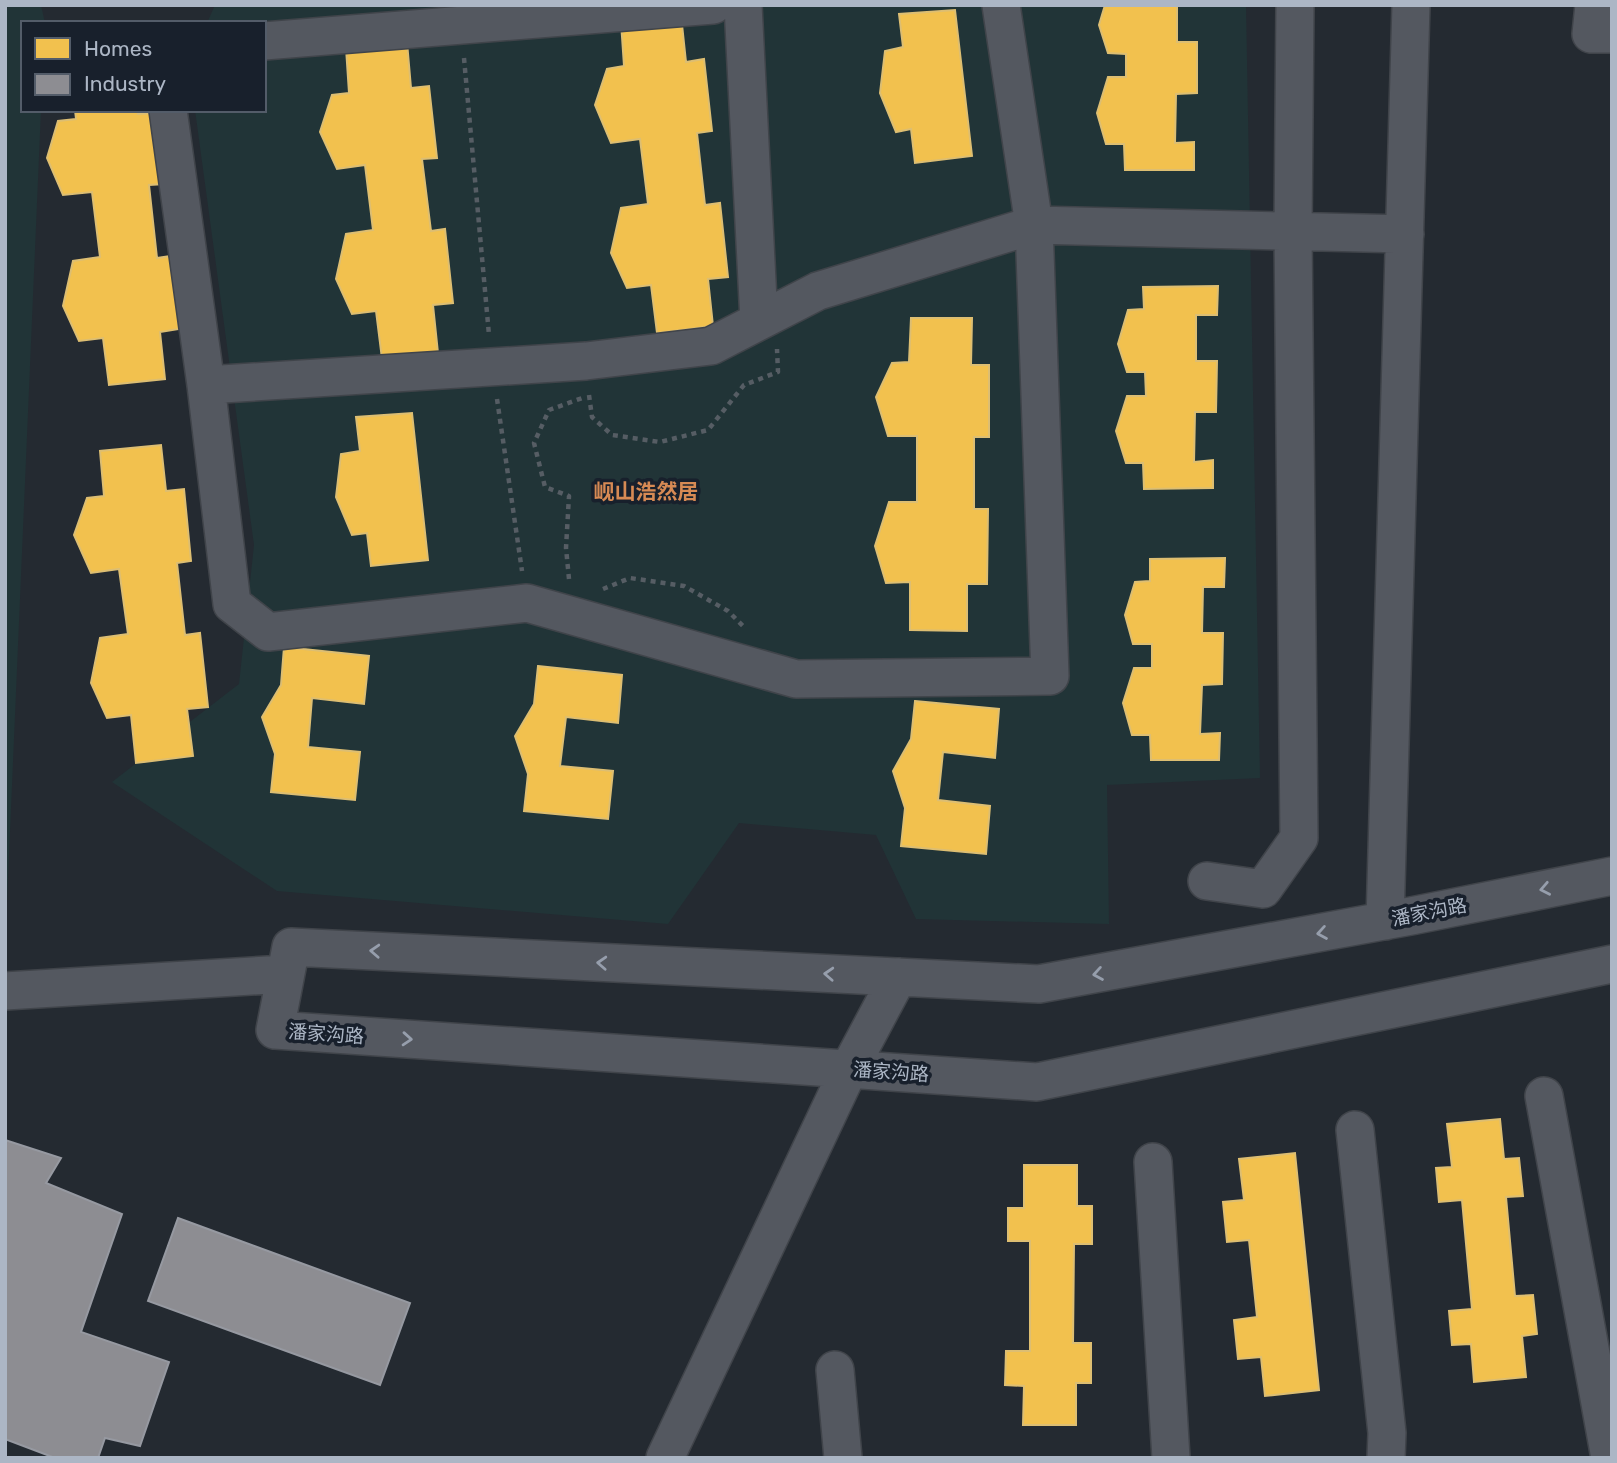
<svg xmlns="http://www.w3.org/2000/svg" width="1617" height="1463" font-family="Rubik,'Noto Sans SC',sans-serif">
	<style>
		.green { fill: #213437 }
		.homes { fill: #f2c14e; stroke: #ddbe72; stroke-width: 2 }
		.industry { fill: #8d8d92; stroke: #9699a1; stroke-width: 2 }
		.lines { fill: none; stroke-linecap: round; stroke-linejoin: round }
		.minor-casing { stroke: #40444a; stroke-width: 40 }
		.path { stroke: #565d64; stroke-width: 4.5; stroke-dasharray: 5 5; stroke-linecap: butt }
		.minor { stroke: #545860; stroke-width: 37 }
		.oneway { stroke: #969eac }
		.labels { text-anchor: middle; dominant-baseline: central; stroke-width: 7; stroke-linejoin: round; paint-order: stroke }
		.street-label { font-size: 19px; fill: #acb6c5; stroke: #18202c }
		.neighbourhood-label { font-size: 21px; font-weight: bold; fill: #d78a54; stroke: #18202c }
	</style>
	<rect width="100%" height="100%" fill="#242a31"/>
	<path class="green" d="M 5,5 L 41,5 L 45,23 L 23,23 L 23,110 L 41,110 L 6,925 Z
		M 215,5 L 1246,5 L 1260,778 L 1107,785 L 1109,924 L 916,919 L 876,835 L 739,823 L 668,924 L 277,891 L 112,782 L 239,684 L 254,545 L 195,110 L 264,110 L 264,23 L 207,23 Z"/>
	<path class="homes" d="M 1105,5 L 1177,5 L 1177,42 L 1197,42 L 1197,93 L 1176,94 L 1175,143 L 1194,142 L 1194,170 L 1125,170 L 1124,144 L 1106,144 L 1097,113 L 1108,77 L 1126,77 L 1126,54 L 1108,53 L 1099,25 Z
		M 955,10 L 972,156 L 915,163 L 911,129 L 896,132 L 880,93 L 885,51 L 903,47 L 899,14 Z
		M 681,15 L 686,62 L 704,59 L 712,131 L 697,133 L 705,205 L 720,203 L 728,277 L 708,279 L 713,326 L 657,333 L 651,285 L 627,288 L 611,253 L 621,208 L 648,204 L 640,139 L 611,143 L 595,105 L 607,69 L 624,66 L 621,22 Z
		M 407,42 L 411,88 L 429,86 L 437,158 L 422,159 L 431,231 L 445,229 L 453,303 L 433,305 L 438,353 L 382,359 L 376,311 L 352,314 L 336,279 L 346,234 L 373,230 L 365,165 L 337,169 L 320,132 L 332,95 L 349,93 L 346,48 Z
		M 75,110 L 137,110 L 138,114 L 156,113 L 164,184 L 149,185 L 157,258 L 171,256 L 179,329 L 160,332 L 165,379 L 109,385 L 103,338 L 79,341 L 63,306 L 73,261 L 100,257 L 92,192 L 63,195 L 47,158 L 58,121 L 76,119 Z
		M 1218,286 L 1217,315 L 1196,315 L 1196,361 L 1217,361 L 1216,412 L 1195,412 L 1194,462 L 1213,460 L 1213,488 L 1144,489 L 1143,463 L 1126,463 L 1116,431 L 1127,396 L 1146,396 L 1145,372 L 1127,372 L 1118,344 L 1128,310 L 1144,309 L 1143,287 Z
		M 911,318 L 972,318 L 971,365 L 989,365 L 989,437 L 974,437 L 974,509 L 988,509 L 987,584 L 967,584 L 967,631 L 910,630 L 910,582 L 886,583 L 875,546 L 889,502 L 917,502 L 917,436 L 888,436 L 876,397 L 892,363 L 909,362 Z
		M 412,413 L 428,560 L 371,566 L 367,533 L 352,535 L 336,497 L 341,454 L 360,451 L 356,417 Z
		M 161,445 L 166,491 L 184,489 L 191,561 L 177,563 L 185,635 L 200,633 L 208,707 L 187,709 L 193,756 L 136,763 L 131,715 L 107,718 L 91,683 L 100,638 L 128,634 L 119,569 L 91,573 L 74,535 L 87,498 L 104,496 L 100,451 Z
		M 1225,558 L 1224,587 L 1203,587 L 1202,633 L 1223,633 L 1222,684 L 1202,685 L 1200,734 L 1220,733 L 1219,760 L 1151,760 L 1150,735 L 1132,735 L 1123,703 L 1134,668 L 1152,668 L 1152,644 L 1133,644 L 1125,615 L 1135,582 L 1150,581 L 1150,559 Z
		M 284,647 L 369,656 L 364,704 L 312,698 L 308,747 L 360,752 L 355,800 L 271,792 L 275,754 L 262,717 L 281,685 Z
		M 538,666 L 622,675 L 618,723 L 566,717 L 560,766 L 613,771 L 608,819 L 524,811 L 528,774 L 515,736 L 534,704 Z
		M 915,701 L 999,709 L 995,758 L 943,752 L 938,800 L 990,806 L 986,854 L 901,846 L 905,808 L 893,771 L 911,739 Z
		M 1500,1119 L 1504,1159 L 1519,1158 L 1523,1196 L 1506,1197 L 1515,1296 L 1533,1295 L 1537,1334 L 1522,1336 L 1526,1377 L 1474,1382 L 1471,1344 L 1452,1345 L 1449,1311 L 1472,1309 L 1462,1200 L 1439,1202 L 1436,1168 L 1452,1167 L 1447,1124 Z
		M 1295,1153 L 1319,1390 L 1265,1396 L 1261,1357 L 1238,1359 L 1234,1320 L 1257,1317 L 1249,1240 L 1227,1242 L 1223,1202 L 1244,1200 L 1239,1159 Z
		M 1024,1165 L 1077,1165 L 1077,1206 L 1092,1206 L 1092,1244 L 1074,1244 L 1073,1343 L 1091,1343 L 1091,1383 L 1076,1383 L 1076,1425 L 1023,1425 L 1024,1386 L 1005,1385 L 1006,1351 L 1030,1351 L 1030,1241 L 1008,1241 L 1008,1208 L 1024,1208 Z"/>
	<path class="industry" d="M 5,1140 L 61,1158 L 46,1183 L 122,1214 L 81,1332 L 169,1362 L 140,1446 L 105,1438 L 98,1458 L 55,1458 L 5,1439 Z
		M 178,1218 L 410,1303 L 380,1385 L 148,1301 Z"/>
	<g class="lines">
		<g class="minor-casing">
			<path id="minor" d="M 743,5 L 759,321
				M 1001,5 L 1034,225 L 1050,676 L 796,679 L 527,603 L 268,632 L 232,604 L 206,385 L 586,361 L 711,346 L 818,291 L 1034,225 L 1405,234
				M 1594,5 L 1591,34 L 1612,34
				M 264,41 L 713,5
				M 168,110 L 206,385
				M 1612,876 L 1411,916 L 1039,984 L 291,947 L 275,1030 L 1037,1082 L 1612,964
				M 1207,881 L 1263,889 L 1299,838 L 1293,231 L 1295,5
				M 1385,921 L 1411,5
				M 5,991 L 285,974
				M 1544,1096 L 1610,1458
				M 1355,1130 L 1387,1433 L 1386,1458
				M 1153,1162 L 1171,1458
				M 835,1370 L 843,1458
				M 665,1458 L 849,1069 L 898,977"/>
		</g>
		<path class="path" d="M 464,58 L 489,335
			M 589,395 L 592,417 L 612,435 L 660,442 L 708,430 L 744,385 L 778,372 L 777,349
			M 497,399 L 522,571
			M 569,579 L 566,548 L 569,496 L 545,487 L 534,443 L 549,410 L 585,397
			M 603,589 L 630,578 L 684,586 L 728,611 L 746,629"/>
		<use href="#minor" class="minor"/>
	</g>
	<defs><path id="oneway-chevron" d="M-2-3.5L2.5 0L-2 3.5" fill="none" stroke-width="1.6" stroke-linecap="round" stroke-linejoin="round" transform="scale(1.75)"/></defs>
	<g class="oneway">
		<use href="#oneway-chevron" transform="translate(1545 889) rotate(169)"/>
		<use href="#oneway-chevron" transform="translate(1322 933) rotate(170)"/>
		<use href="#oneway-chevron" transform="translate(375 951) rotate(-177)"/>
		<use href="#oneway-chevron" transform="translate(602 963) rotate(-177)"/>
		<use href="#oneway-chevron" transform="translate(829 974) rotate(-177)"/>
		<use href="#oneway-chevron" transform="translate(1098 974) rotate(170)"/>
		<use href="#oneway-chevron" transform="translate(407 1039) rotate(4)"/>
	</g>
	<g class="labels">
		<g class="street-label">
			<text transform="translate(1429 912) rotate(-11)">潘家沟路</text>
			<text transform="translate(326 1034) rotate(4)">潘家沟路</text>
			<text transform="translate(891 1072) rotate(4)">潘家沟路</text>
		</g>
		<g class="neighbourhood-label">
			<text x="646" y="491">岘山浩然居</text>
		</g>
	</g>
	<rect width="1617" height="1463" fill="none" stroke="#acb6c5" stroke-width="14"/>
	<rect x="21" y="21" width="245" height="91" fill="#18202c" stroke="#535c69" stroke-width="2"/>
	<rect x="35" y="38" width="35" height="21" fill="#f2c14e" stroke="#535c69" stroke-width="2"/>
	<text x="84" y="56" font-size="21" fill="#acb6c5">Homes</text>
	<rect x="35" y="74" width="35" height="21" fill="#8d8d92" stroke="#535c69" stroke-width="2"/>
	<text x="84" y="91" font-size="21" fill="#acb6c5">Industry</text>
</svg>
